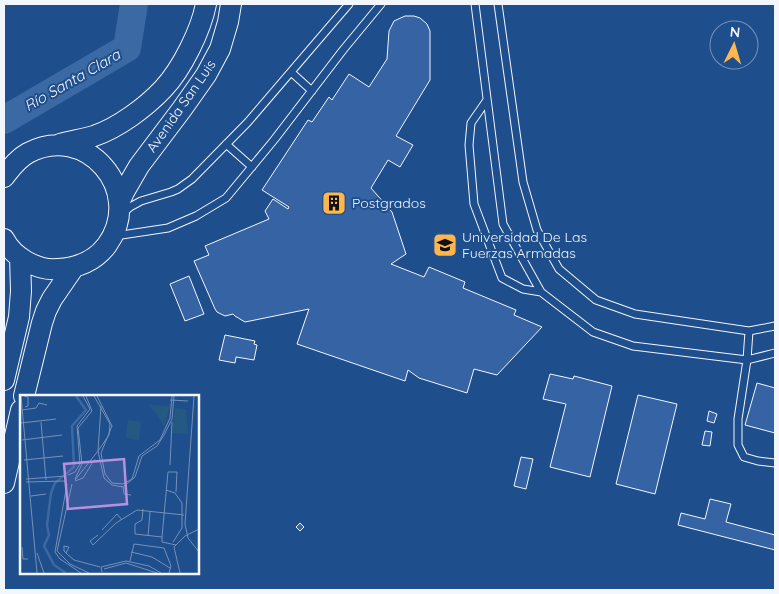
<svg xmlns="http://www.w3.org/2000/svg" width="779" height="594" font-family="Quicksand,sans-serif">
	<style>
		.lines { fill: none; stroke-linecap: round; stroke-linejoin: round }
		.river { stroke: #3b69a3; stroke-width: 28 }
		.building { fill: #3563a3; stroke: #f2f6ff }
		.lane-casing { stroke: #f2f6ff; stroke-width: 9 }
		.secondary-casing { stroke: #f2f6ff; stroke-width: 22 }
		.lane { stroke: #1f4e8c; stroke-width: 7 }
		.secondary { stroke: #1f4e8c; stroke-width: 20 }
		.labels { text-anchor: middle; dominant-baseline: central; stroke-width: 4; stroke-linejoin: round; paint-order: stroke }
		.street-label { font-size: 14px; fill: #f2f6ff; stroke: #1f4e8c }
		.poi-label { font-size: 14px; fill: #f2f6ff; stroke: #1f4e8c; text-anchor: start }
		.water-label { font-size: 15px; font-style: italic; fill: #f2f6ff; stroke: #1f4e8c }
		.inset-river { fill: none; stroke: #3b69a3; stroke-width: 2.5 }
		.inset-road { fill: none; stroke: #7391ba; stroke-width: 1 }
		.view { fill: #b691df; fill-opacity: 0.15; stroke: #b691df; stroke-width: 2.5 }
		.inset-edge { fill: none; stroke: #f2f6ff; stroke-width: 2.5 }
	</style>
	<rect width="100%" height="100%" fill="#1f4e8c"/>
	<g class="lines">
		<path class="river" d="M 4,120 L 127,48 L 134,4"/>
	</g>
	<path class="building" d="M 405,16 L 414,16 L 420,18 L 427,24 L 430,31 L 430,80 L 396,136 L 413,145 L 400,167 L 388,160 L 371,188 L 392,212 L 406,254 L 391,264 L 424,277 L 429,267 L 465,282 L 463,288 L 516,310 L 514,315 L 542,327 L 497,375 L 474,369 L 467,393 L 419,378 L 408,370 L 405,381 L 297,344 L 309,309 L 245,322 L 235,316 L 233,314 L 225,316 L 217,312 L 215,309 L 194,261 L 209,255 L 205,246 L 269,219 L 265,211 L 273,199 L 288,209 L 289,207 L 262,190 L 308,120 L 312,122 L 329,97 L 332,100 L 349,74 L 369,87 L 387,59 L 389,31 L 394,21 Z
		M 189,276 L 204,314 L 185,321 L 170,284 Z
		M 225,335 L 255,341 L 254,344 L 257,345 L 254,360 L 236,357 L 235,363 L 219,360 Z
		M 550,374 L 573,379 L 574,376 L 612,386 L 590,477 L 550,467 L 566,404 L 543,399 Z
		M 757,383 L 775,388 L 775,386 L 775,433 L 745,425 Z
		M 638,395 L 677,404 L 655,494 L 616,484 Z
		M 709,411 L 717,414 L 714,423 L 707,421 Z
		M 705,431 L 712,432 L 710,446 L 702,445 Z
		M 521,457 L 533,459 L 526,489 L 514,486 Z
		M 710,499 L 731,504 L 726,522 L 775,535 L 775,550 L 678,525 L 681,513 L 705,519 Z
		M 300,523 L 304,527 L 300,531 L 296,527 Z"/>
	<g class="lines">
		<g class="lane-casing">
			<path id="lane" d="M 475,4 L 503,224 L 541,292 L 593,332 L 633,346 L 747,360 L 775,353
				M 498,4 L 523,182 L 537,230 L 559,269 L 596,300 L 635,314 L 749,331 L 775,326
				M 291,72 L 312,91
				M 487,100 L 471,123 L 469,145 L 474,204 L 502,278 L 523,289 L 541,292
				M 226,144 L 252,167
				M 123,213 L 130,207 L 141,201 L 171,192 L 178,189 L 192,179 L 248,122 L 349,4
				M 115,236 L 168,228 L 196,216 L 226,198 L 274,140 L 343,50 L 381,4
				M 749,331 L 747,360 L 738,419 L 738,445 L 744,457 L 758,461 L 775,463"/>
		</g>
		<g class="secondary-casing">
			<path id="secondary" d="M 60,144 C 71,141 83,139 94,136 C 118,128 146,107 163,89 C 182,69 201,30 206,4
				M 4,177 C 11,168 17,159 28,153 C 85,122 146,190 107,245 C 95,261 77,268 58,269 C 37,271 13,257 4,239
				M 119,203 L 124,192 L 139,166 L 182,109 L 206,75 L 220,49 L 228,22 L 231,4
				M 4,380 L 19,317 L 21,291 L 20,257
				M 24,396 L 42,323 L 46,311 L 52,299 L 74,267
				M 4,483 L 21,410"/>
		</g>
		<use href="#lane" class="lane"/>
		<use href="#secondary" class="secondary"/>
	</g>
	<defs>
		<g id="building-square" transform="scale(1.25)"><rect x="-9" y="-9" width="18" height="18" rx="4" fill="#ffb74d" stroke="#1f4e8c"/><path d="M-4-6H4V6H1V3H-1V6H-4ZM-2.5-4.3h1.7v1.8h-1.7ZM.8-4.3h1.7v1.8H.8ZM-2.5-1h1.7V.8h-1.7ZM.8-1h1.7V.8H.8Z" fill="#111"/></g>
		<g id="university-square" transform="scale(1.25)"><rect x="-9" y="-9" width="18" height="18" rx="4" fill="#ffb74d" stroke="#1f4e8c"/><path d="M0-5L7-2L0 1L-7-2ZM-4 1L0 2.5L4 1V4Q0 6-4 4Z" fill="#111"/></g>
	</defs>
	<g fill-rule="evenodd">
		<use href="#building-square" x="334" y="203"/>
		<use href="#university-square" x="445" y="245"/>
	</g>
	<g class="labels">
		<g class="street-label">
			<text transform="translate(181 106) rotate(-55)">Avenida San Luis</text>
		</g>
		<g class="poi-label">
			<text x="352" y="203">Postgrados</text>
			<text x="462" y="237">Universidad De Las<tspan x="462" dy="16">Fuerzas Armadas</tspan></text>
		</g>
		<g class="water-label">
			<text transform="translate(72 80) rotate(-30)">Río Santa Clara</text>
		</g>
	</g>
	<g transform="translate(20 395)">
		<rect width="179" height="179" fill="#1f4e8c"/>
		<path d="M 129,10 L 150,11 L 144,32 L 137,19 ZM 155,13 L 166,14 L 168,39 L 152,38 Z" fill="#245a82"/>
		<path d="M 108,25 L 121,27 L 119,45 L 106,43 Z" fill="#245a82"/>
		<path class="inset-river" d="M 46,178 L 34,170 L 24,151 L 29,140 L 27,130 L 31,98 L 35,88 L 54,72 L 52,31 L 66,15 L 56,1"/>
		<path class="inset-road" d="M 1,1 L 17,178M 4,1 L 8,2 L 8,11 L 5,12M 74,1 L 90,29 L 89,40 L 78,56 L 84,83 L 92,90 L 103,92 L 115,82 L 122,61 L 137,51 L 144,40 L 152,24 L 154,1M 77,1 L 92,31 L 81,58 L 85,79 L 92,88 L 103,89 L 112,84 L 119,61 L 140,45 L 150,23 L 152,1M 174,1 L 165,129 L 168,143 L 179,157M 150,5 L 168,6M 2,15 L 16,13 L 19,8 L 27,10M 21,27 L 26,85M 1,28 L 36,24M 2,45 L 42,40M 4,65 L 43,61M 150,70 L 152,27M 48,80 L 55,77 L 60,69 L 57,31 L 70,14 L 63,1M 6,84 L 46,81M 55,84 L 62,69 L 58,33 L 72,16 L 66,1M 55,85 L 78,56 L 81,11M 55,86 L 63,83 L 74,65 L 80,66M 6,87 L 45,86M 47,89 L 35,157 L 40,164 L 61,178M 52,89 L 37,156 L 50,169 L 69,178M 103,91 L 104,99 L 111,100M 146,95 L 155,98 L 162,108 L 162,133 L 153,147M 11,101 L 26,99M 123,114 L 122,125 L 115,129 L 115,139 L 142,142 L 142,147 L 156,150M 82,135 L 97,119 L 102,125M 78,140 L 70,146 L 73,150 L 96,128 L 117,115 L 164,120M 128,141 L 130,117M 142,142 L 148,77 L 157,77 L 156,97M 2,152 L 3,164 L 8,164M 111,157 L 132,162 L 150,173M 17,158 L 24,178M 46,158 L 49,152 L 44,151 L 44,156 L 46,158 L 54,165 L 80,172M 110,166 L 114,149 L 144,153 L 151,171 L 149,178M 84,174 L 106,168 L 137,178M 82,177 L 81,172 L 106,166 L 129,171 L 141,178M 160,178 L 154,152 L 165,141 L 179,134"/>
		<path class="view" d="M 104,64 L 107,109 L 48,114 L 44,69 Z"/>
		<rect width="179" height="179" class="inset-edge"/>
	</g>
	<rect width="779" height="594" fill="none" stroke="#f2f6ff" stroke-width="10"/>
	<g transform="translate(734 45) rotate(5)"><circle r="24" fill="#1f4e8c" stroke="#7391ba"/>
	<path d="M0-4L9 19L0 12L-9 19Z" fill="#ffb74d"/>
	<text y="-8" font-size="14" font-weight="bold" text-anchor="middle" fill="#f2f6ff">N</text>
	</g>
</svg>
